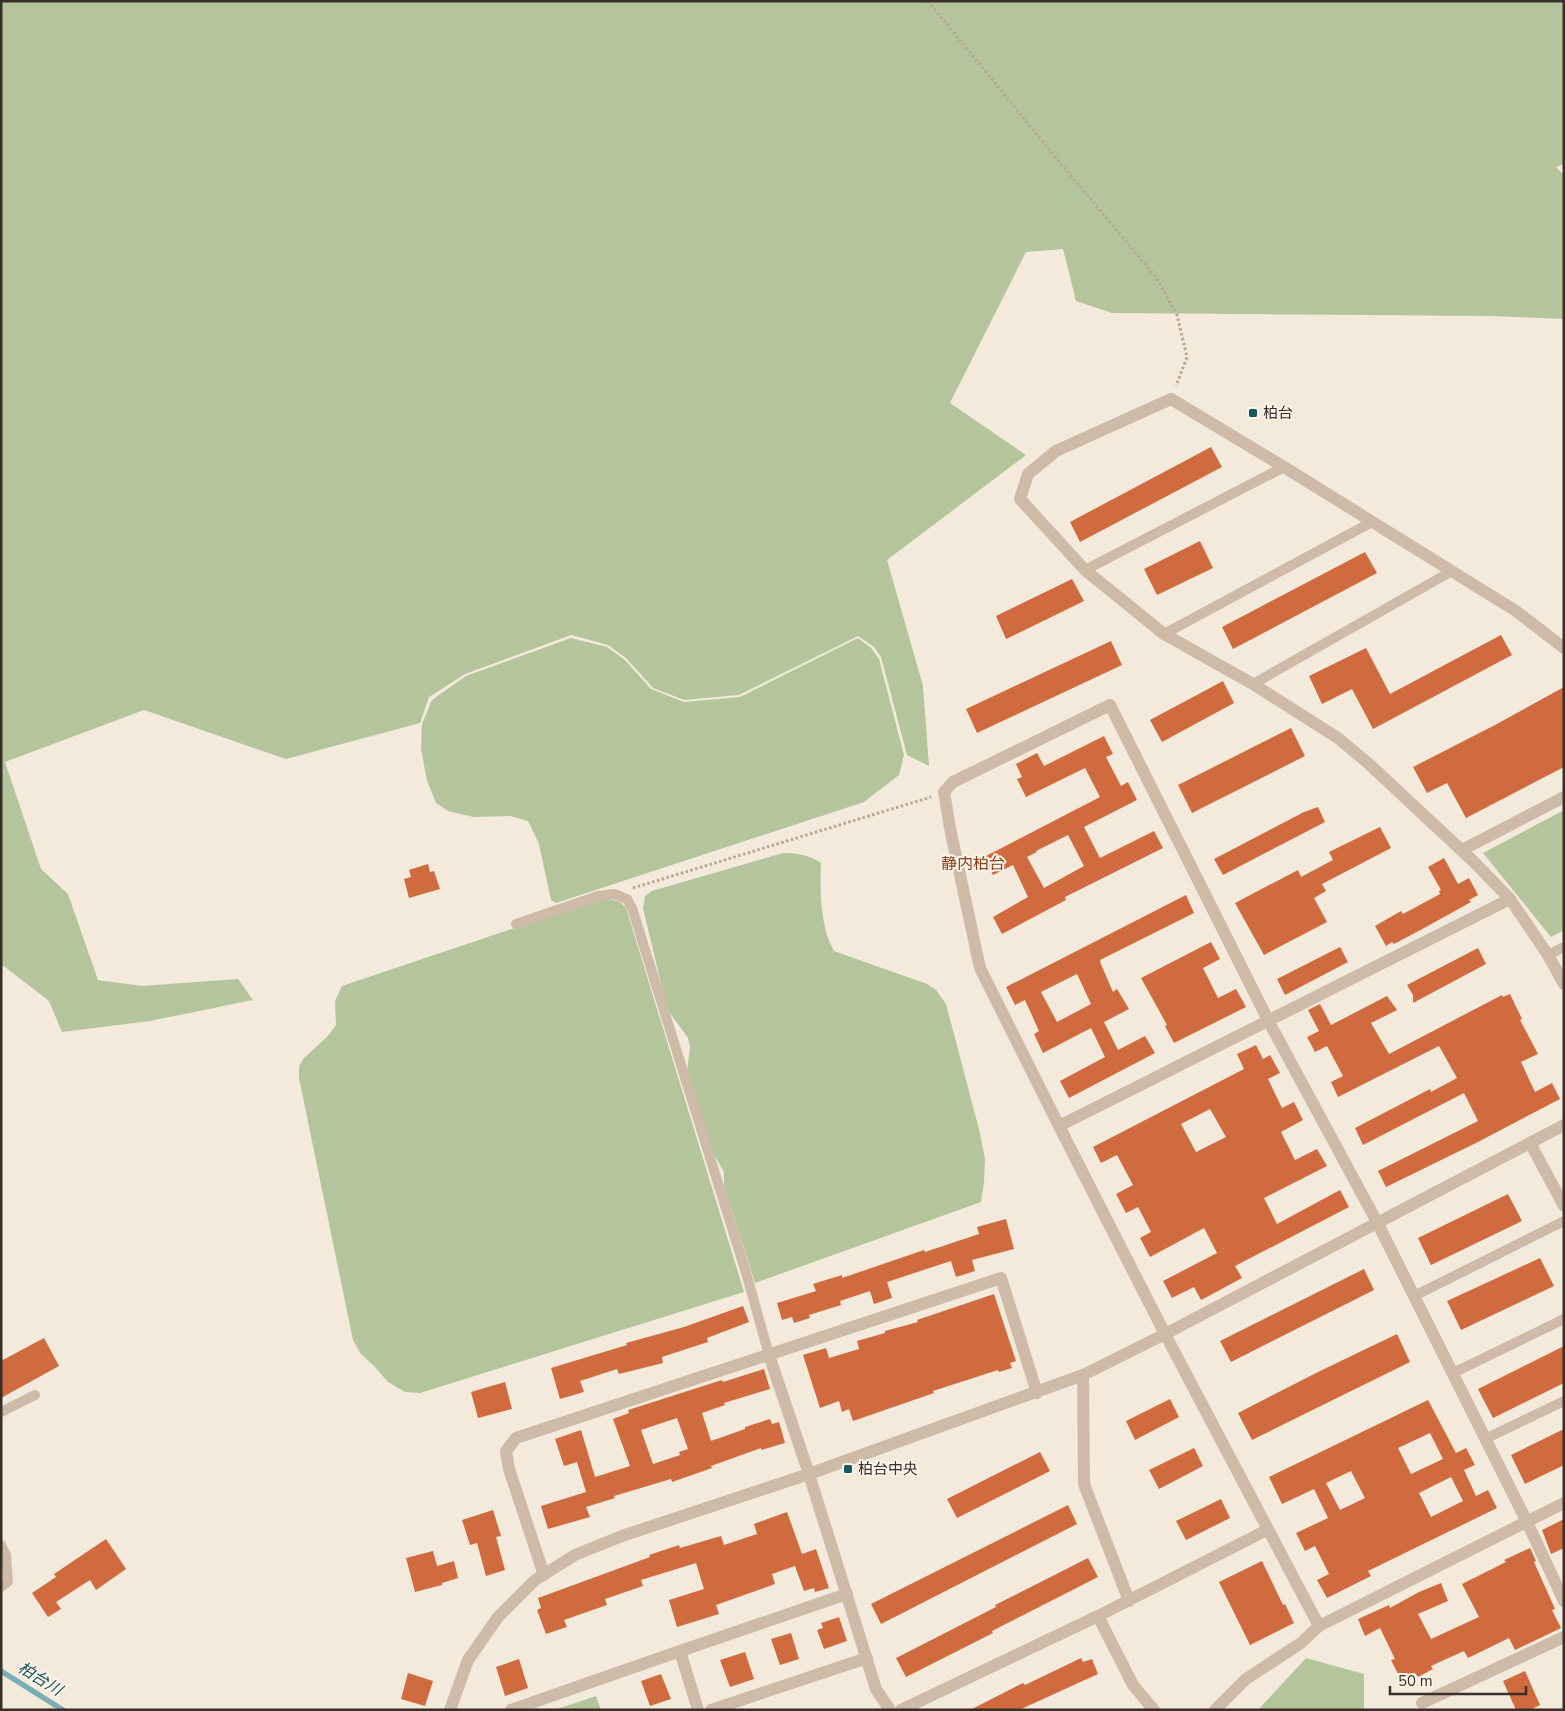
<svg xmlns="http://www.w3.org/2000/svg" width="1565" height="1711" font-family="'Nunito Sans','Noto Sans JP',sans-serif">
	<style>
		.green { fill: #b4c59b }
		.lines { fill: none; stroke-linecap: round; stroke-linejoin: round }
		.stream { stroke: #78aeb4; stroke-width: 5.5 }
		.building { fill: #d06b3f; fill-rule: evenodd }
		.path { stroke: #baa591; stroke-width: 3; stroke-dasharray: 2.5 2.5; stroke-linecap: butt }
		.service { stroke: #cebba7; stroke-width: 10 }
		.minor { stroke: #cebba7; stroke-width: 12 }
		.tertiary { stroke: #cebba7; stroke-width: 12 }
		.poi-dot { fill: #1a565f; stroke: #fbf4e9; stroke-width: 2 }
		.labels { text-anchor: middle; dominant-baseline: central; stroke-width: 4; stroke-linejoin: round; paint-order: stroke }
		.poi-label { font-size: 15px; fill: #392f28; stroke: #fbf4e9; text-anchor: start }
		.neighbourhood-label { font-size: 16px; fill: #903e1a; stroke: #fbf4e9 }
		.water-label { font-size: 16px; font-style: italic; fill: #1a565f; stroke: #fbf4e9 }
	</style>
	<rect width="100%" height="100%" fill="#f4eadc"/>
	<path class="green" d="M 1,1 L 1564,1 L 1564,164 L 1556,167 L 1564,175 L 1564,319 L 1492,316 L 1112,313 L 1076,301 L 1063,249 L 1026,252 L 950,403 L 1026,455 L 887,560 L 923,686 L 929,766 L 907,755 L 881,657 L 874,647 L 858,636 L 739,695 L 684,700 L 653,688 L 626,658 L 608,645 L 571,635 L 465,674 L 429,697 L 420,723 L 286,759 L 144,710 L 5,762 L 41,869 L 68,894 L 98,980 L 142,986 L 238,979 L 253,1000 L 150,1021 L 62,1032 L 49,1001 L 1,964 Z
		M 571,638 L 607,647 L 625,660 L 651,689 L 684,702 L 740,697 L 858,638 L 871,648 L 879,659 L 904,755 L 899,775 L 864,802 L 556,903 L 551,900 L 539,844 L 528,821 L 510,816 L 473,817 L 448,811 L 436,803 L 427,781 L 421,749 L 422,724 L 432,700 L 466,676 Z
		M 1564,810 L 1564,930 L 1551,937 L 1483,853 Z
		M 783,853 C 798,853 808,855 821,863 C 820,892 820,926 834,951 L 927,984 L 936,990 L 946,1004 L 979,1129 L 985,1159 L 984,1182 L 981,1202 L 755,1283 L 724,1186 L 724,1172 L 712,1151 L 687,1072 L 690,1047 L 688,1038 L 667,1009 L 643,908 L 645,896 L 652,891 Z
		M 609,899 L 620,902 L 626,908 L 744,1292 L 420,1393 L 405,1392 L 388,1382 L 374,1366 L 361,1354 L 353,1340 L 299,1078 L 299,1066 L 304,1058 L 328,1036 L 336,1025 L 335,1001 L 342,986 L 598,900 Z
		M 1306,1658 L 1364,1674 L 1364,1710 L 1258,1710 Z
		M 596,1696 L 601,1710 L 554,1710 Z"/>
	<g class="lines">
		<path class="stream" d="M 1,1671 L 63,1710"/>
	</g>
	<path class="building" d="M 1211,447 L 1222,467 L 1080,542 L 1070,522 Z
		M 1200,541 L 1213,568 L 1157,595 L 1144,569 Z
		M 1365,552 L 1377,573 L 1233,649 L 1222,627 Z
		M 1072,579 L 1084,601 L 1006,639 L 996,616 Z
		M 1501,635 L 1512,655 L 1373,729 L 1352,689 L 1322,704 L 1309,676 L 1366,648 L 1390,694 Z
		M 1111,641 L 1122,665 L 977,733 L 966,709 Z
		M 1223,681 L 1234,703 L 1162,742 L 1150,720 Z
		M 1564,687 L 1564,767 L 1466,818 L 1447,783 L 1427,793 L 1413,767 L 1495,725 Z
		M 1291,728 L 1305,756 L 1192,813 L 1178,785 Z
		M 1104,736 L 1113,754 L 1106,757 L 1121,786 L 1128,782 L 1137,800 L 1084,827 L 1100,858 L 1154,831 L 1163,848 L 1065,897 L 1066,900 L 1002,934 L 993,917 L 1028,897 L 1013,865 L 993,875 L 984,857 L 1100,797 L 1085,768 L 1026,797 L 1017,779 L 1022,777 L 1016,764 L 1037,753 L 1044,766 ZM 1068,835 L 1084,866 L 1044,888 L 1027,857 L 1037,852 L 1036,851 Z
		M 1318,807 L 1325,822 L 1223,875 L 1214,859 L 1304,812 Z
		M 1380,827 L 1391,848 L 1322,884 L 1326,891 L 1314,898 L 1327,922 L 1264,955 L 1235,903 L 1298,870 L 1301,877 L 1333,860 L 1329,852 Z
		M 1444,858 L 1458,884 L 1469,878 L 1478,895 L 1469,900 L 1471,902 L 1426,927 L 1394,944 L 1392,942 L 1386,946 L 1375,926 L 1401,911 L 1403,914 L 1440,894 L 1439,891 L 1441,890 L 1428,867 Z
		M 428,864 L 430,872 L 434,871 L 440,889 L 409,898 L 404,879 L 411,877 L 409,870 Z
		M 1186,895 L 1194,913 L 1100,960 L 1101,961 L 1100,962 L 1113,992 L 1117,989 L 1129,1009 L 1104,1022 L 1118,1050 L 1145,1036 L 1155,1053 L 1069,1098 L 1060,1081 L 1105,1057 L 1091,1028 L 1043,1053 L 1034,1034 L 1039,1031 L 1025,1000 L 1015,1005 L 1006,987 ZM 1077,974 L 1091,1004 L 1057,1022 L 1041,992 Z
		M 1211,942 L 1220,959 L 1203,968 L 1218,998 L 1236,989 L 1246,1007 L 1174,1043 L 1165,1026 L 1167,1025 L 1141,978 Z
		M 1340,947 L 1348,962 L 1285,995 L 1277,979 Z
		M 1478,948 L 1486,964 L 1413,1003 L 1413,995 L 1407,985 Z
		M 1510,994 L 1522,1019 L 1520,1020 L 1538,1054 L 1521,1062 L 1535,1092 L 1552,1083 L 1560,1099 L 1476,1143 L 1386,1187 L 1378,1171 L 1478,1121 L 1464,1093 L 1363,1145 L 1355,1128 L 1430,1089 L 1431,1092 L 1457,1078 L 1439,1046 L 1338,1097 L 1331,1082 L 1343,1076 L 1327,1046 L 1315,1052 L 1307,1037 L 1319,1031 L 1308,1010 L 1320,1004 L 1331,1025 L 1387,996 L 1397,1010 L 1371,1023 L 1389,1054 L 1502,995 L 1503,997 Z
		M 1256,1045 L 1263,1059 L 1270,1055 L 1280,1073 L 1268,1079 L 1282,1108 L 1294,1102 L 1303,1120 L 1281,1132 L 1295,1160 L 1317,1149 L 1327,1166 L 1264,1198 L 1277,1224 L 1340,1190 L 1349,1207 L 1235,1266 L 1242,1278 L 1218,1291 L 1201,1300 L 1194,1287 L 1172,1298 L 1163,1281 L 1217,1253 L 1204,1228 L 1150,1257 L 1140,1238 L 1151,1232 L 1138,1207 L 1126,1213 L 1116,1194 L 1133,1185 L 1117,1155 L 1101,1163 L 1093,1147 L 1244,1069 L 1237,1054 ZM 1210,1109 L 1226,1137 L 1196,1152 L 1181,1124 Z
		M 1508,1194 L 1522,1221 L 1431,1265 L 1418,1238 Z
		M 1006,1219 L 1014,1249 L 972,1260 L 975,1271 L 956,1277 L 951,1261 L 887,1282 L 892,1298 L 874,1304 L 870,1291 L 840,1301 L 841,1305 L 809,1315 L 810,1318 L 794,1323 L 792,1317 L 782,1320 L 777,1303 L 816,1291 L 813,1284 L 842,1275 L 842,1278 L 924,1250 L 925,1252 L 979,1234 L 977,1227 Z
		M 1540,1258 L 1554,1286 L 1461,1330 L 1447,1301 Z
		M 1364,1269 L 1374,1290 L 1231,1362 L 1220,1341 Z
		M 994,1294 L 1016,1361 L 1010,1363 L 1012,1368 L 999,1372 L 998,1370 L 933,1391 L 934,1393 L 853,1421 L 849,1409 L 842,1412 L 839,1401 L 820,1408 L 803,1355 L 826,1348 L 829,1358 L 859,1349 L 857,1341 L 885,1333 L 885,1331 L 918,1322 L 917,1320 Z
		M 743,1306 L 749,1322 L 707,1338 L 708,1342 L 662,1357 L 663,1363 L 619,1374 L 617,1369 L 580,1381 L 584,1392 L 560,1399 L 551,1368 L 627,1345 L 626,1343 L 684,1327 Z
		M 1397,1334 L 1410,1362 L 1252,1440 L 1238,1413 L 1320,1371 Z
		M 44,1338 L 59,1366 L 1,1398 L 1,1361 Z
		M 1564,1346 L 1564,1383 L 1493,1418 L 1478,1389 Z
		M 764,1369 L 770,1389 L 724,1403 L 725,1405 L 702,1413 L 711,1441 L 745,1429 L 745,1427 L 770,1419 L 772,1424 L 779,1422 L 785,1443 L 761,1450 L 761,1448 L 711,1466 L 712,1468 L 672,1482 L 671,1479 L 614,1496 L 615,1498 L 586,1507 L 590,1517 L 548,1529 L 541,1506 L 586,1492 L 577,1462 L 564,1466 L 555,1439 L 581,1430 L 595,1477 L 630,1466 L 613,1419 L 629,1413 L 628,1410 L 722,1380 L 723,1382 ZM 677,1418 L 688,1449 L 679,1452 L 680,1455 L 653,1464 L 641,1430 Z
		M 505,1382 L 512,1409 L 478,1418 L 471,1392 Z
		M 1170,1399 L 1179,1417 L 1135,1440 L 1126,1421 Z
		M 1428,1400 L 1456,1453 L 1466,1448 L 1475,1465 L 1464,1470 L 1476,1496 L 1488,1490 L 1497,1508 L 1368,1571 L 1371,1576 L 1327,1598 L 1317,1580 L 1329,1574 L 1315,1546 L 1305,1551 L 1296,1533 L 1328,1518 L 1314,1489 L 1282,1504 L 1269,1477 ZM 1430,1433 L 1443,1459 L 1411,1474 L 1398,1448 ZM 1351,1471 L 1365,1498 L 1340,1510 L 1326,1483 ZM 1451,1477 L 1463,1501 L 1431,1517 L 1419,1493 Z
		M 1564,1429 L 1564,1465 L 1525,1484 L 1511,1455 Z
		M 1194,1448 L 1203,1466 L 1159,1489 L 1149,1470 Z
		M 1040,1452 L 1050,1471 L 957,1518 L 947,1499 Z
		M 1221,1499 L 1230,1518 L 1186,1540 L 1176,1521 Z
		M 1068,1505 L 1077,1524 L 881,1624 L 871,1604 Z
		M 493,1510 L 501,1536 L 496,1537 L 505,1570 L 486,1576 L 477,1543 L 470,1545 L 462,1520 Z
		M 787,1512 L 802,1554 L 816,1549 L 829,1588 L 815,1592 L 814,1588 L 804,1591 L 795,1566 L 772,1574 L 775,1584 L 716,1605 L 719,1614 L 677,1627 L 669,1600 L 704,1589 L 696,1563 L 641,1580 L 643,1586 L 605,1599 L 607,1605 L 564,1620 L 567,1627 L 546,1634 L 537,1610 L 541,1608 L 538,1598 L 650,1557 L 649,1555 L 679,1545 L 680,1548 L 721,1536 L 724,1545 L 757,1534 L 754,1524 Z
		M 1564,1519 L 1564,1548 L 1551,1554 L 1542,1530 Z
		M 106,1539 L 126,1569 L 96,1590 L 90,1580 L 56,1602 L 61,1609 L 48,1617 L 32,1593 L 56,1577 L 54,1574 Z
		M 1530,1548 L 1536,1561 L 1534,1562 L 1555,1609 L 1552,1610 L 1561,1628 L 1515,1650 L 1509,1638 L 1468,1658 L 1464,1651 L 1431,1666 L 1433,1669 L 1418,1677 L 1415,1673 L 1401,1680 L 1391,1660 L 1395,1659 L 1380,1628 L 1365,1636 L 1358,1619 L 1389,1605 L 1390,1608 L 1419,1592 L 1441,1583 L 1448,1601 L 1418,1614 L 1431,1639 L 1479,1617 L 1462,1584 L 1506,1562 L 1504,1560 Z
		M 433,1551 L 437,1566 L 454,1561 L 458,1578 L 442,1583 L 442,1585 L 415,1592 L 406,1558 Z
		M 1088,1558 L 1098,1577 L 992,1631 L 993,1633 L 906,1677 L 896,1658 L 996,1607 L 995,1605 Z
		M 1262,1561 L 1283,1605 L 1285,1604 L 1294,1623 L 1250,1645 L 1219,1582 Z
		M 839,1617 L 847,1641 L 824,1649 L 817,1630 L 823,1628 L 821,1623 Z
		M 791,1633 L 799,1659 L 780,1665 L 771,1639 Z
		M 745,1652 L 754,1679 L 730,1687 L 720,1660 Z
		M 1081,1658 L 1083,1662 L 1092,1659 L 1098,1674 L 1019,1710 L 970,1710 L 1023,1683 L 1025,1685 Z
		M 519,1659 L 528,1688 L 505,1696 L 496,1667 Z
		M 1525,1671 L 1540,1705 L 1530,1710 L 1516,1710 L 1503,1681 Z
		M 408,1673 L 433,1681 L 425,1706 L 401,1699 Z
		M 661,1674 L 671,1699 L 650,1706 L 641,1681 Z"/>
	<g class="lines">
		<path class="path" d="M 928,1 L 1061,164 L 1156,277 L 1177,315 L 1187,357 L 1176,386
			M 633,888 L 931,797"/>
		<path class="service" d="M 1085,570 L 1284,467
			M 1164,634 L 1372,522
			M 1253,684 L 1452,571
			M 516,924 L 598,896 L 614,894 L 627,899 L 632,908 L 747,1276 L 769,1355
			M 1548,955 L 1564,947
			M 1414,1296 L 1564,1221
			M 1453,1373 L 1564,1319
			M 1,1412 L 35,1395
			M 1485,1439 L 1564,1401
			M 1,1545 L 6,1555 L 8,1582 L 1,1587"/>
		<path class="minor" d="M 1171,399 L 1056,451 L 1028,474 L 1020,499 L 1085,570 L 1164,634 L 1253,684 L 1338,738 L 1369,764 L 1473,861 L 1510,899 L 1548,955 L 1564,984
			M 1462,850 L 1564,797
			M 1059,1126 L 1510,899
			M 769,1355 L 809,1474
			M 1083,1375 L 1084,1484 L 1129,1601
			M 544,1575 L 509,1469 L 506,1451 L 516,1438 L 1001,1278 L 1037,1393
			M 1098,1616 L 1133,1685 L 1154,1710
			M 1319,1626 L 1165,1334 L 1059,1126 L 980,968 L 950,828 L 944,792 L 953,782 L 1110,705 L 1269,1022 L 1377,1222 L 1527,1522 L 1564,1601
			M 1422,1703 L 1564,1637
			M 511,1710 L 680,1651
			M 698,1710 L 680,1651 L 847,1594
			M 711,1710 L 867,1658
			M 901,1710 L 1098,1616 L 1267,1530
			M 1215,1710 L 1246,1679 L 1301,1643 L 1319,1626 L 1564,1503"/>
		<path class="tertiary" d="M 1171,399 L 1284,467 L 1516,611 L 1564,648
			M 1530,1143 L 1564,1206
			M 809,1474 L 876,1689 L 890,1710
			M 450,1710 L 468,1660 L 498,1617 L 535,1580 L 575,1555 L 622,1536 L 809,1474 L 1083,1375 L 1165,1334 L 1564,1125"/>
	</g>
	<g class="poi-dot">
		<rect x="1248" y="408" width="10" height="10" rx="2.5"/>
		<rect x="843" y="1464" width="10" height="10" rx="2.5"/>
	</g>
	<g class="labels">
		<g class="poi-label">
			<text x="1263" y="413">柏台</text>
			<text x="858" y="1469">柏台中央</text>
		</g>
		<g class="neighbourhood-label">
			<text x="973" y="864">静内柏台</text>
		</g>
		<g class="water-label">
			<text transform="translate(40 1679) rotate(32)">柏台川</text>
		</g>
	</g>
	<rect width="1565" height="1711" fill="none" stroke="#392f28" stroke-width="5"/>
	<path d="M1390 1686v8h136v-8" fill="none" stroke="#392f28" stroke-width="2.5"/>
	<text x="1398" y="1686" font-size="15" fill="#392f28" stroke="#fbf4e9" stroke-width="4" paint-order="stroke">50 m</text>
</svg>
